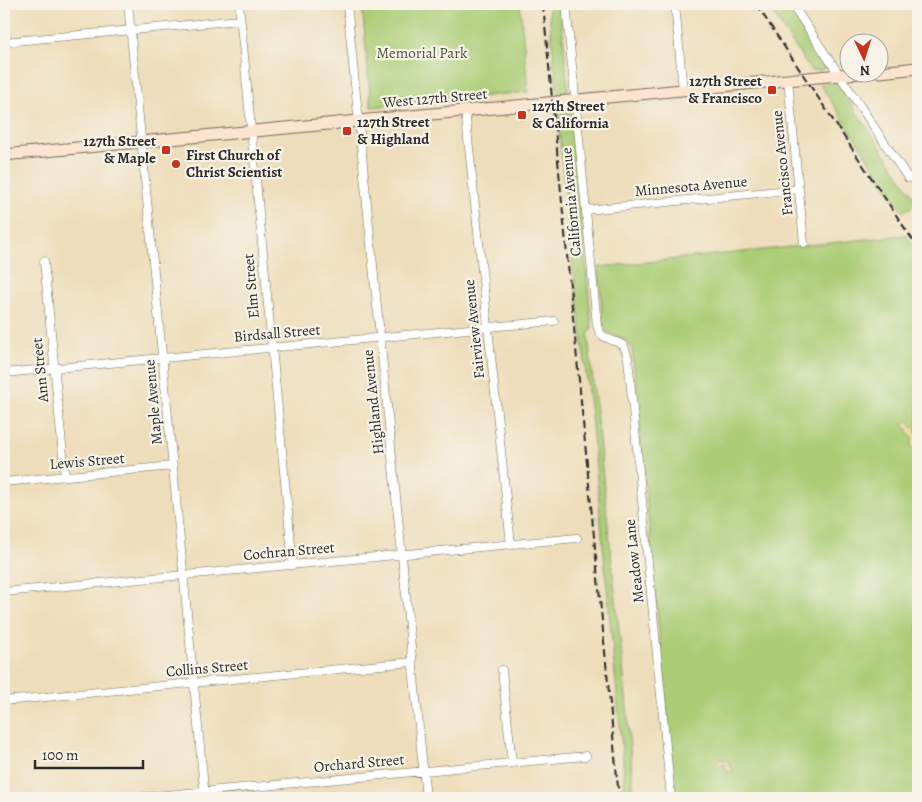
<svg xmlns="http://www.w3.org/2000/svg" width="922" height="802" font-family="Alegreya,serif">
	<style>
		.green { fill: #aacd76; stroke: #6a7c50 }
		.sand { fill: #eeda9e; stroke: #8c8264 }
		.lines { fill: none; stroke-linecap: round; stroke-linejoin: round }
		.minor-casing { stroke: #6f695d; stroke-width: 9 }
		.secondary-casing { stroke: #6f695d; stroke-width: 13 }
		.minor { stroke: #fff; stroke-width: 8 }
		.secondary { stroke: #fce5cf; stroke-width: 11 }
		.rail { stroke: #2b2b2b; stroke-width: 2; stroke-dasharray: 8 4; stroke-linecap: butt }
		.poi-dot { fill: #c8321e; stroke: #f7f3e8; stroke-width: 2 }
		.labels { text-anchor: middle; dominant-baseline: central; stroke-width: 4.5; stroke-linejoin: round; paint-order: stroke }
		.park-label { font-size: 15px; fill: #4b543e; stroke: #f7f3e8 }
		.poi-label { font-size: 15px; font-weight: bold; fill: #2b2b2b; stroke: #f7f3e8; text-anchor: start }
		.street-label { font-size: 15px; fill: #2b2b2b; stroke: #f7f3e8 }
	</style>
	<rect width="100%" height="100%" fill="#f7f3e8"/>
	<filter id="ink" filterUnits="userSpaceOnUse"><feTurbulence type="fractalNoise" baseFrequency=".02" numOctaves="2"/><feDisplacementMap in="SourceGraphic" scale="10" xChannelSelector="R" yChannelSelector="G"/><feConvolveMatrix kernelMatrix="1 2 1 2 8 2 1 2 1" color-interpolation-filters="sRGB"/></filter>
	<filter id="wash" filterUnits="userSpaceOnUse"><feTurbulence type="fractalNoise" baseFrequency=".0096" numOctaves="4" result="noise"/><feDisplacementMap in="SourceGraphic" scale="20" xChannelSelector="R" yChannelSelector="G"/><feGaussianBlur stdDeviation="1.12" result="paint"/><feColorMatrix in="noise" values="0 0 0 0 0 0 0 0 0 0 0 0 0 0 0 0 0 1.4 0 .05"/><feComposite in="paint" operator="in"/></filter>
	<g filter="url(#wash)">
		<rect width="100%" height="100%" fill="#eeddba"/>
		<path class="green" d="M 362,4 L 520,4 L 528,92 L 371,107 Z
			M 548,4 L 560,4 L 568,89 L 565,95 L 558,95 Z
			M 767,4 L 785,4 L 825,64 L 822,70 L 811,71 Z
			M 837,83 L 918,203 L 903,212 L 820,84 Z
			M 557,113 L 571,113 L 592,328 L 588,335 L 626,696 L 634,798 L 625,798 L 622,749 L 591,415 L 572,257 Z
			M 906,235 L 918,254 L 918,798 L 675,798 L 632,349 C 624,334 616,340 603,329 L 599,267 Z"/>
		<path class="sand" d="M 909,421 L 912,427 L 916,429 L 916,433 L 918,435 L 918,446 L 915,448 L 912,448 L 911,445 L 913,437 L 909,435 L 908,429 L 903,426 L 905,422 Z
			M 718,760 L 727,760 L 733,771 L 727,772 L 725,764 L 719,766 L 716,763 Z"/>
	</g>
	<g filter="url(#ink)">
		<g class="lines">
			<g class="minor-casing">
				<path id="minor" d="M 128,4 L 205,798
					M 239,4 L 293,565
					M 347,4 L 426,798
					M 566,4 L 597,325 C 600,341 613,338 624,346 L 628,358 L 671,798
					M 675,4 L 683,90
					M 792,4 L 908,178 L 918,177
					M 4,42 L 240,20
					M 788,80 L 804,243
					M 465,110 L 511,545
					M 586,210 L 799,189
					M 44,261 L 65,476
					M 4,373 L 554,321
					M 4,482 L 173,466
					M 4,592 L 577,538
					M 502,670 L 512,763
					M 4,701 L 412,662
					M 134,798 L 586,756"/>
			</g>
			<g class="secondary-casing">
				<path id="secondary" d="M 880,72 L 918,68
					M 4,155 L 870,72"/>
			</g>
			<use href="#minor" class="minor"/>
			<use href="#secondary" class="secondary"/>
			<path class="rail" d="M 543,4 L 619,798
				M 756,4 L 918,248"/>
		</g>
	</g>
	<g class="poi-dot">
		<rect x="767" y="85" width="10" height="10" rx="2.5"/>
		<rect x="517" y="110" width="10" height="10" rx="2.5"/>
		<rect x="342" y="126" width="10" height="10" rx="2.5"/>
		<rect x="161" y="145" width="10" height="10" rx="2.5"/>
		<circle cx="176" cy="164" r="5"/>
	</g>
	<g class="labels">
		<g class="park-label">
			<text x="422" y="53">Memorial Park</text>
		</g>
		<g class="poi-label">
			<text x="762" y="81" text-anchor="end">127th Street<tspan x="762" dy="17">&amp; Francisco</tspan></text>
			<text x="532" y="106">127th Street<tspan x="532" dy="17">&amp; California</tspan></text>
			<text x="357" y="122">127th Street<tspan x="357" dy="17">&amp; Highland</tspan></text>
			<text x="156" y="141" text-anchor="end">127th Street<tspan x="156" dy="17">&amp; Maple</tspan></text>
			<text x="186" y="155">First Church of<tspan x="186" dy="17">Christ Scientist</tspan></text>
		</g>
		<g class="street-label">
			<text transform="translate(435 98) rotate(-5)">West 127th Street</text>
			<text transform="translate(782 163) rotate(-96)">Francisco Avenue</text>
			<text transform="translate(691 186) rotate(-5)">Minnesota Avenue</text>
			<text transform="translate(571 202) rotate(-95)">California Avenue</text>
			<text transform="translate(251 286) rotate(-95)">Elm Street</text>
			<text transform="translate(474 329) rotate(-96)">Fairview Avenue</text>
			<text transform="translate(277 333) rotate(-5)">Birdsall Street</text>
			<text transform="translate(40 370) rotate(-96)">Ann Street</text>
			<text transform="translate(153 402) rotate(-95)">Maple Avenue</text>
			<text transform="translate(373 402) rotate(-96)">Highland Avenue</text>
			<text transform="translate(87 461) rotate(-5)">Lewis Street</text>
			<text transform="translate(289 551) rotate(-5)">Cochran Street</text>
			<text transform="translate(634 561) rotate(-96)">Meadow Lane</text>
			<text transform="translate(207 668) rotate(-5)">Collins Street</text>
			<text transform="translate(359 763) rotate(-5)">Orchard Street</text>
		</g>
	</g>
	<rect width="922" height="802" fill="none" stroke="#f7f3e8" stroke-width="20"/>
	<g transform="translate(864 58) rotate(176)"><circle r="24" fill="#f7f3e8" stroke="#a5a39c"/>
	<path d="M0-4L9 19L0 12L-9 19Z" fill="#c8321e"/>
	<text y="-8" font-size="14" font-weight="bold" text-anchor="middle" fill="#2b2b2b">N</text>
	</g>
	<path d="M35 760v8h108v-8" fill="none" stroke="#2b2b2b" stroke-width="2.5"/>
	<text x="42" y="760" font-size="15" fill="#2b2b2b" stroke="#f7f3e8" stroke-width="4" paint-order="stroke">100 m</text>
</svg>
